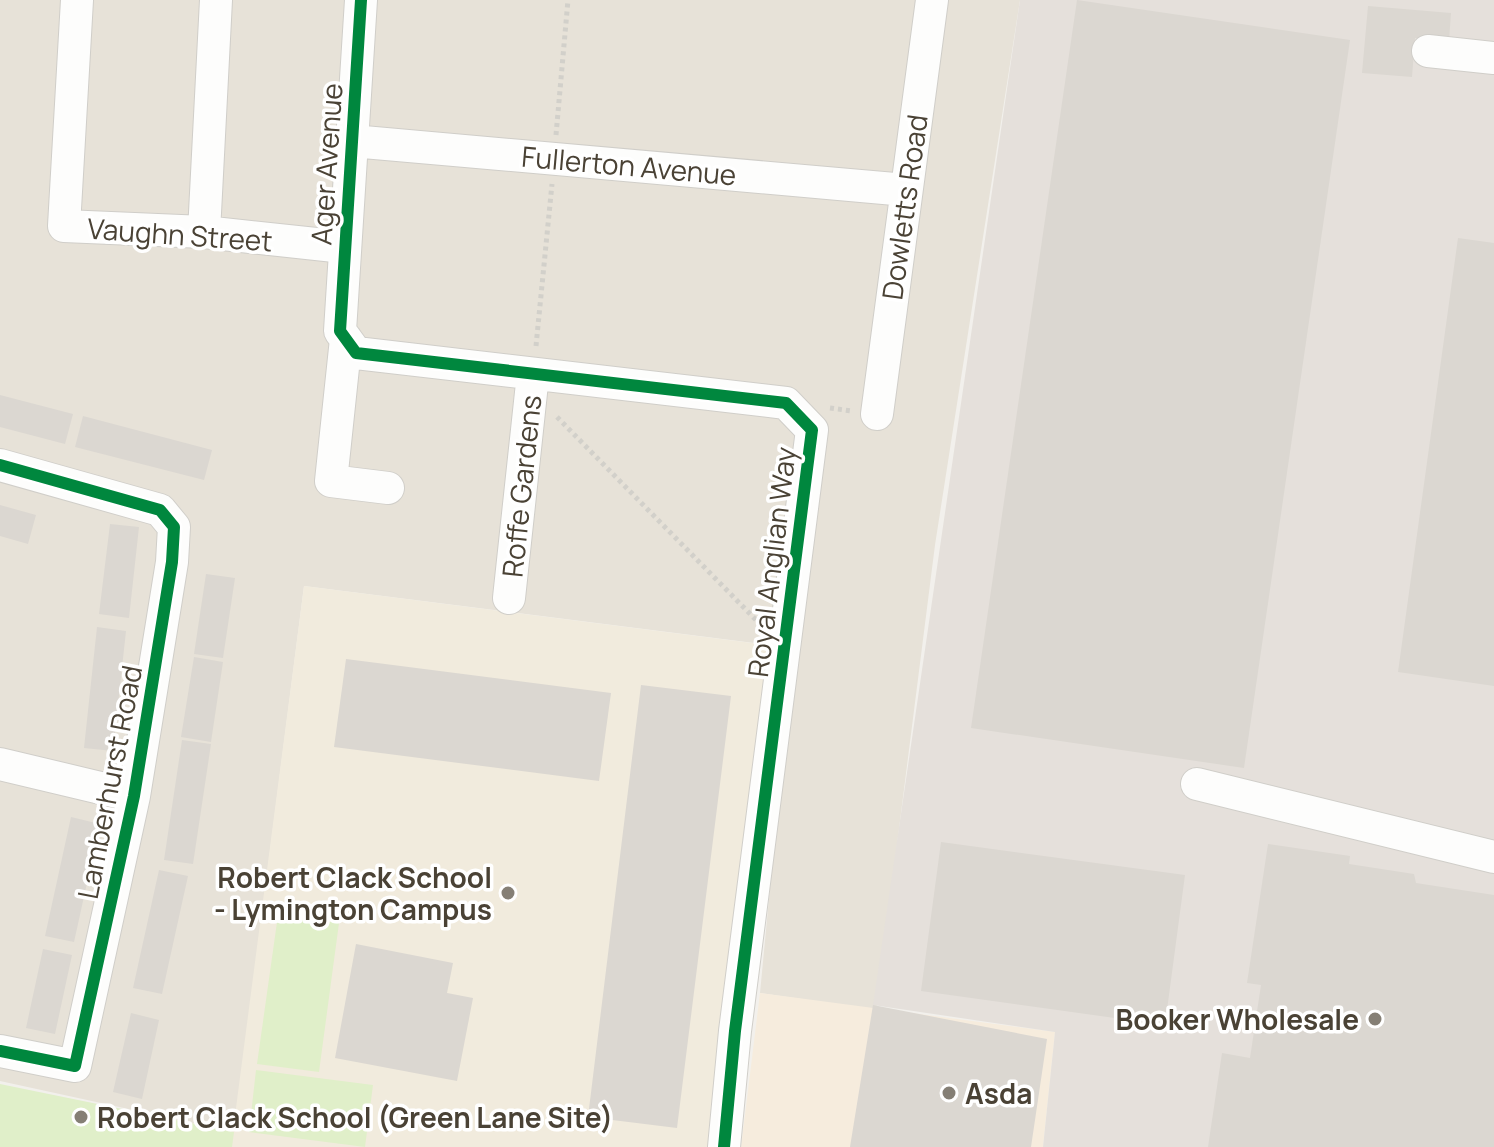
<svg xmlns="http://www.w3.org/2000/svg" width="1494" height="1147" font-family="Manrope,sans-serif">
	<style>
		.residential { fill: #e7e2d8 }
		.commercial { fill: #f6ecdd }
		.industrial { fill: #e5e0db }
		.education { fill: #f1ebdd }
		.green { fill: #e0efc9 }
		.building { fill: #dbd7d1 }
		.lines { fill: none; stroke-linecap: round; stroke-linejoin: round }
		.minor-casing { stroke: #d0cec9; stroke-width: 34 }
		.path { stroke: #d2d0ca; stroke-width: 5; stroke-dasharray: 4 4; stroke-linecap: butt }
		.minor { stroke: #fdfdfc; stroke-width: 32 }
		.cycleway-casing { stroke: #fff; stroke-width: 17 }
		.cycleway { stroke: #00873e; stroke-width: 12 }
		.poi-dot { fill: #857f75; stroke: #fff; stroke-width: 3 }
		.labels { text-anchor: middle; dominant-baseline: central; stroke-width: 7; stroke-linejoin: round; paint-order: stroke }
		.street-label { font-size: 28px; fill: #4a4235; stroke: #fff }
		.poi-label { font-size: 28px; font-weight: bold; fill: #4a4235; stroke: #fff; text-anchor: end }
	</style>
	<rect width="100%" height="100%" fill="#f2f0ec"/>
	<path class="residential" d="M 0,0 L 1020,0 L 935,545 L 876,1010 L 760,993 L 793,648 L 304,586 L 234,1132 L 0,1081 Z"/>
	<path class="commercial" d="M 760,993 L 1055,1032 L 1043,1147 L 741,1147 Z"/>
	<path class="industrial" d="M 1020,0 L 1494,0 L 1494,1147 L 1043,1147 L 1055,1032 L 873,1005 Z"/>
	<path class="education" d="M 304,586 L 784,647 L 723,1147 L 0,1147 L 0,1085 L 233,1131 Z"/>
	<path class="green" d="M 278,915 L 339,923 L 319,1072 L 257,1064 Z
		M 256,1070 L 373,1085 L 365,1147 L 249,1132 Z
		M 0,1084 L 234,1132 L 232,1147 L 0,1147 Z"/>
	<path class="building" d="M 1077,0 L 1350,40 L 1244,768 L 971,728 Z
		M 1368,6 L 1451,13 L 1449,41 L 1415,38 L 1412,77 L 1362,73 Z
		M 1458,238 L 1494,243 L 1494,686 L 1398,672 Z
		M 0,395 L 73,414 L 65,444 L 0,427 Z
		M 83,416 L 212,450 L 204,480 L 75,447 Z
		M 0,505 L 36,515 L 28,544 L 0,536 Z
		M 110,524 L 139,527 L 129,618 L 99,614 Z
		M 206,574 L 235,578 L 223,658 L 194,654 Z
		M 97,627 L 126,631 L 113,751 L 84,748 Z
		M 194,657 L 223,662 L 211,742 L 181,737 Z
		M 346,659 L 611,693 L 599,781 L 334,747 Z
		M 641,685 L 731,696 L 677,1128 L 588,1117 Z
		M 182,740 L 211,744 L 193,864 L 164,860 Z
		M 71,817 L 100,824 L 74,942 L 45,936 Z
		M 941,842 L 1185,875 L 1165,1025 L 921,991 Z
		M 1268,844 L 1350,856 L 1349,864 L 1414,874 L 1416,883 L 1494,895 L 1494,1147 L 1208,1147 L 1222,1053 L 1250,1058 L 1261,985 L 1247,983 Z
		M 159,870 L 188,876 L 162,994 L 133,988 Z
		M 356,944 L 453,963 L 447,993 L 473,998 L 457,1081 L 335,1058 Z
		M 43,949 L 72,955 L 55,1034 L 26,1028 Z
		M 873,1005 L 1047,1039 L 1031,1147 L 850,1147 Z
		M 131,1013 L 159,1020 L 142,1099 L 113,1092 Z"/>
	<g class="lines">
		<g class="minor-casing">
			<path id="minor" d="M 77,0 L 64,226 L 204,232 L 344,247
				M 361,0 L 340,331 L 356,353 L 786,403 L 812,430 L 735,1031 L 724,1147
				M 1428,51 L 1494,58
				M 352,141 L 906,190
				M 204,232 L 216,0
				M 346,339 L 331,481 L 388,488
				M 877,414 L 932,0
				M 0,465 L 160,510 L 174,527 L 172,562 L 134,796 L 75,1066 L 0,1051
				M 509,598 L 533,374
				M 0,764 L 134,796
				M 1197,784 L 1494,857"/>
		</g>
		<path class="path" d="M 556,135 L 568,0
			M 536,346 L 552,184
			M 830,408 L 852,411
			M 557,417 L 760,624"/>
		<use href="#minor" class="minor"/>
		<g class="cycleway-casing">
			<path id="cycleway" d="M 361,0 L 340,331 L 356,353 L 786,403 L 812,430 L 735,1031 L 724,1147
				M 0,465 L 160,510 L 174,527 L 172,562 L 134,796 L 75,1066 L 0,1051"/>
		</g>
		<use href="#cycleway" class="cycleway"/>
	</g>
	<g class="poi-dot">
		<circle cx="508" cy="893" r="8"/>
		<circle cx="1375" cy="1019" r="8"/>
		<circle cx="949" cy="1093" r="8"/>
		<circle cx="81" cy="1117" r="8"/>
	</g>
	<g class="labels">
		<g class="street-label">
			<text transform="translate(326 164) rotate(-86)">Ager Avenue</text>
			<text transform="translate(629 165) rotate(5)">Fullerton Avenue</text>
			<text transform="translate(904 207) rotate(-82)">Dowletts Road</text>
			<text transform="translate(180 234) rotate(4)">Vaughn Street</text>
			<text transform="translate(521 486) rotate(-84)">Roffe Gardens</text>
			<text transform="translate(771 562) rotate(-83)">Royal Anglian Way</text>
			<text transform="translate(109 782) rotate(-79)">Lamberhurst Road</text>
		</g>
		<g class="poi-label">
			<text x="492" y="877">Robert Clack School<tspan x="492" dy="32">- Lymington Campus</tspan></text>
			<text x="1359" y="1019">Booker Wholesale</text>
			<text x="965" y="1093" text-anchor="start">Asda</text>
			<text x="97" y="1117" text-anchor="start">Robert Clack School (Green Lane Site)</text>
		</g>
	</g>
</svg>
